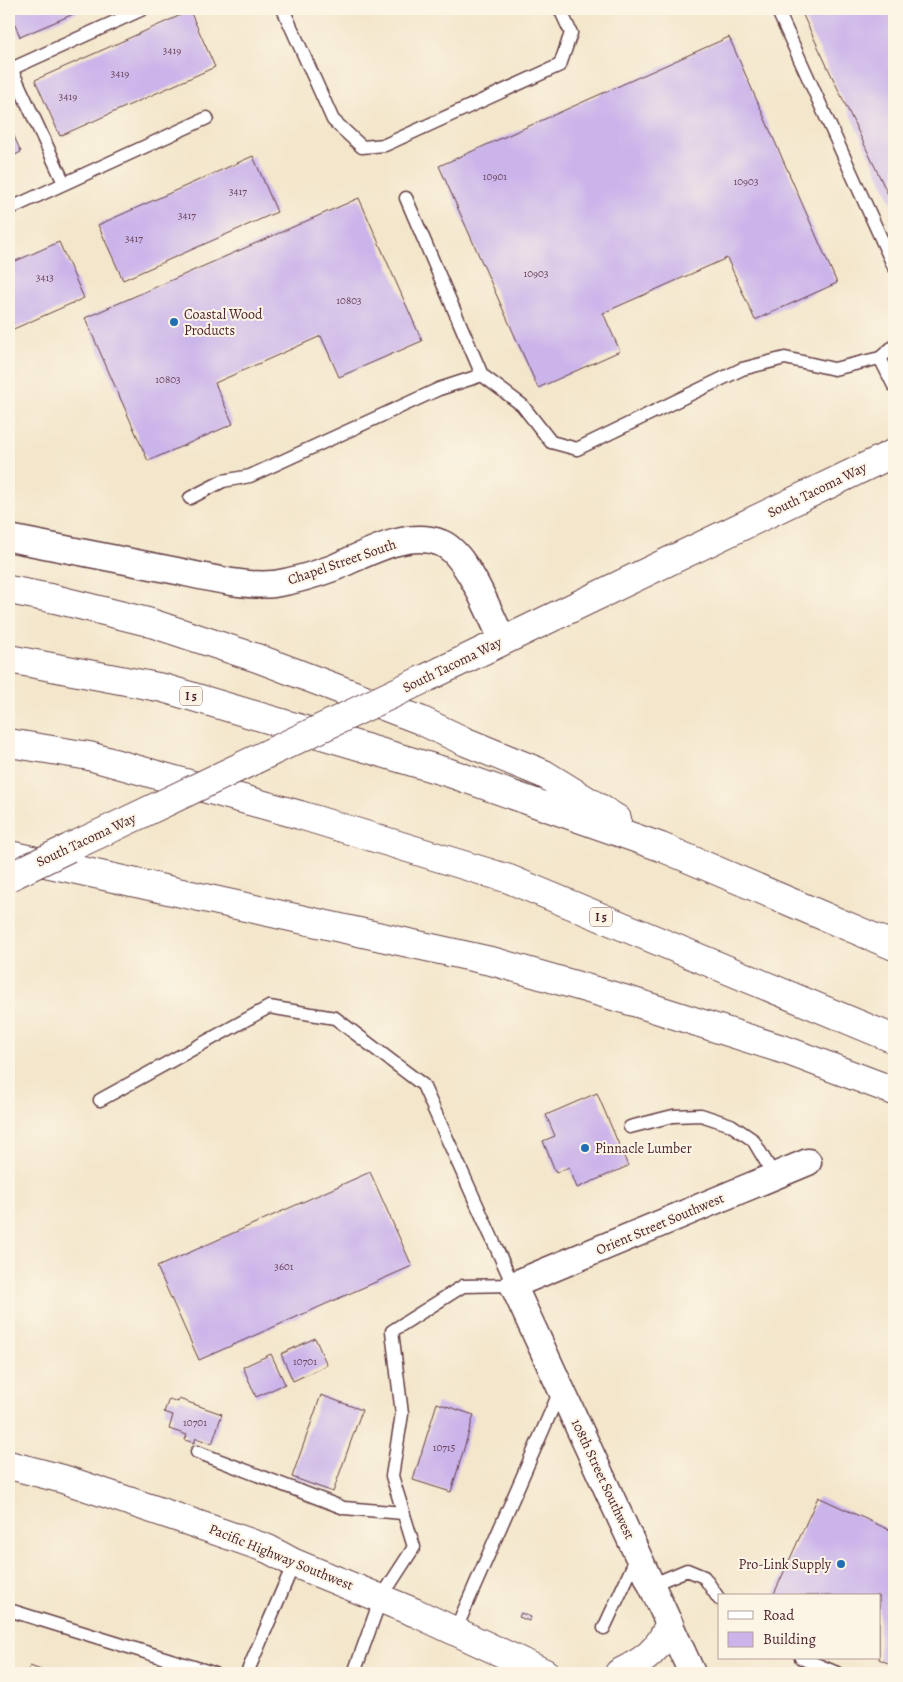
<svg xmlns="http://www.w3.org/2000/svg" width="903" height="1682" font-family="Alegreya,serif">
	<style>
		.building { fill: #cbb4ea }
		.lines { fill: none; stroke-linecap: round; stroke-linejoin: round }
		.lane-casing { stroke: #633d43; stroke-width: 15 }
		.street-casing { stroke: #633d43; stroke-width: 29 }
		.secondary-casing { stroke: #633d43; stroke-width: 30 }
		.highway-casing { stroke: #633d43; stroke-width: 30 }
		.lane { stroke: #fff; stroke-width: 12 }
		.street { stroke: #fff; stroke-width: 26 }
		.secondary { stroke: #fff; stroke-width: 28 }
		.highway { stroke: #fff; stroke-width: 28 }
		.secondary-bridge-casing { stroke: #633d43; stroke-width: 30; stroke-linecap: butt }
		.secondary-bridge { stroke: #fff; stroke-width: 28 }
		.poi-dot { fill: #1f6fb2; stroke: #fcf5e5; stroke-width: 2 }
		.labels { text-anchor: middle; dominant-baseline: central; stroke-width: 4; stroke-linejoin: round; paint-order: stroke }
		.number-label { font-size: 11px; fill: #6a445b }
		.shield { fill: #fcf5e5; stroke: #7f5f63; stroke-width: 1 }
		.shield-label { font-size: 12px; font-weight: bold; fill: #4a1f2b }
		.poi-label { font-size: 14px; fill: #4a1f2b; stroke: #fcf5e5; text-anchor: start }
		.street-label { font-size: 14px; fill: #4a1f2b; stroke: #fcf5e5 }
	</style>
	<rect width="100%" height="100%" fill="#fcf5e5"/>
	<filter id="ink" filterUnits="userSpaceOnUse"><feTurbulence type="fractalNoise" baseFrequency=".02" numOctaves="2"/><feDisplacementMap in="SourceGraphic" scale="10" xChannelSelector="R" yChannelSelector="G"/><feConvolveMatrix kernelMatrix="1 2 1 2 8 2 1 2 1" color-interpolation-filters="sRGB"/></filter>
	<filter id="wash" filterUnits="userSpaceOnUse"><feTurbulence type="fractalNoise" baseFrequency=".0096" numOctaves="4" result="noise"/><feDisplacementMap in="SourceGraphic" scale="20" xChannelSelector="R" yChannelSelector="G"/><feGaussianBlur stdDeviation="1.12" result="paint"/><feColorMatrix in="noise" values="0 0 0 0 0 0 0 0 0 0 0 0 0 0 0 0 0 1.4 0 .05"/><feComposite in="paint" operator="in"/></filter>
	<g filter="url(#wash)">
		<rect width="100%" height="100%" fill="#f3e6cb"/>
		<g id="blocks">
			<path class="building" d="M 9,9 L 85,9 L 20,37 Z
				M 800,9 L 894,9 L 894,207 Z
				M 190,11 L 215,67 L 60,136 L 35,80 Z
				M 729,37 L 837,283 L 755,320 L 727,258 L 603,313 L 620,351 L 538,388 L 439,166 Z
				M 9,125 L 21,152 L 9,158 Z
				M 253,156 L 277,212 L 123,280 L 98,225 Z
				M 359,198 L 422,341 L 339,377 L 321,336 L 215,383 L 233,424 L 148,461 L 85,318 Z
				M 59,242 L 84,298 L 9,331 L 9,264 Z
				M 597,1093 L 628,1166 L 577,1188 L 569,1167 L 556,1173 L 543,1141 L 555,1136 L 546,1115 Z
				M 370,1172 L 412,1266 L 199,1360 L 157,1267 Z
				M 315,1338 L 327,1365 L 293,1381 L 281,1354 Z
				M 271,1354 L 285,1384 L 256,1397 L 243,1367 Z
				M 321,1395 L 362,1410 L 333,1492 L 292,1477 Z
				M 169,1399 L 178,1402 L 179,1399 L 222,1414 L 212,1444 L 196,1438 L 194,1443 L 185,1440 L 187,1435 L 169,1429 L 173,1415 L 164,1412 Z
				M 437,1403 L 474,1415 L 451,1492 L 413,1480 Z
				M 818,1497 L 894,1532 L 894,1666 L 879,1659 L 879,1596 L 773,1596 Z
				M 521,1613 L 531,1617 L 529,1621 L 519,1617 Z
				M 30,1666 L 49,1673 L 28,1673 Z"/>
		</g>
	</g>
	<g filter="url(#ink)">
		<use href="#blocks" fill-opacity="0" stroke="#633d43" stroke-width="1"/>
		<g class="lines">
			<g class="lane-casing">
				<path id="lane" d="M 283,9 L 333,120 L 362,147 L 385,145 L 560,65 L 571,33 L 560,9
					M 777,9 L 894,267
					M 9,64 L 64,183
					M 11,69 L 143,9
					M 406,198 L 482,375
					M 9,209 L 207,118
					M 880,358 L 894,386
					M 190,498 L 223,481 L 250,476 L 439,389 L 482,375 L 522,405 L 551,442 L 577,449 L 742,369 L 785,358 L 834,369 L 880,358 L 894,346
					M 100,1100 L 269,1007 L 335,1018 L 423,1085 L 513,1285 L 463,1286 L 392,1331 L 402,1414 L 392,1476 L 414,1547 L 381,1598 L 354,1673
					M 630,1127 L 673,1116 L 701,1115 L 731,1125 L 753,1140 L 775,1177
					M 197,1452 L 344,1508 L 403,1513
					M 651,1585 L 687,1570 L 704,1577 L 719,1599
					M 9,1610 L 213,1673
					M 604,1628 L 637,1557
					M 455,1631 L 560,1391
					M 801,1658 L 837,1673
					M 247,1673 L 294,1563"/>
			</g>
			<g class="street-casing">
				<path id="street" d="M 9,538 C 65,549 121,560 177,571 C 205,577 245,587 274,584 C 294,581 314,575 333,568 C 364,555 407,529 441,543 C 467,553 490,615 503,641
					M 692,1673 L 513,1285 L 808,1162"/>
			</g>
			<g class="secondary-casing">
				<path id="secondary" d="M 424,679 L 894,453
					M 69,848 L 114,827
					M 9,1465 L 63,1479 L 182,1519 L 268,1549 L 294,1563 L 416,1613 L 545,1673
					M 619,1673 C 644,1661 659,1651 669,1624"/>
			</g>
			<g class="highway-casing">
				<path id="highway" d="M 9,590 L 55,599 L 148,622 L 257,658 L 420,720 L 466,742 L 544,774 L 617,819
					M 9,659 L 163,688 L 450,773 L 661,847 L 894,946
					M 9,743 L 89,756 L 300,815 L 509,879 L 894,1039
					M 9,855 L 495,962 L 634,1002 L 788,1051 L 894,1091"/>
			</g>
			<use href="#lane" class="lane"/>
			<use href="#street" class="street"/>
			<use href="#secondary" class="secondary"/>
			<use href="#highway" class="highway"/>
			<g class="secondary-bridge-casing">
				<path id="secondary-bridge" d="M 114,827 L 424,679
					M 9,877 L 69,848"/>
			</g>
			<use href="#secondary-bridge" class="secondary-bridge"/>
		</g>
	</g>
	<g class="poi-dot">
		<circle cx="174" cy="322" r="5"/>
		<circle cx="585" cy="1148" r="5"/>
		<circle cx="841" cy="1564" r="5"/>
	</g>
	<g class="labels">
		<g class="number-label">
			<text x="172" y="50">3419</text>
			<text x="120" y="73">3419</text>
			<text x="68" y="96">3419</text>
			<text x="495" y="176">10901</text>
			<text x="746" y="181">10903</text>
			<text x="238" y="191">3417</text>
			<text x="187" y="215">3417</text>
			<text x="134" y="238">3417</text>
			<text x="536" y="273">10903</text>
			<text x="45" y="277">3413</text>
			<text x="349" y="300">10803</text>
			<text x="168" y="379">10803</text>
			<text x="284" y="1266">3601</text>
			<text x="305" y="1361">10701</text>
			<text x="195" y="1422">10701</text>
			<text x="444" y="1447">10715</text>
		</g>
		<g class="shield">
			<rect x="180" y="686.5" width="22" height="19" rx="4"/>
			<rect x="590" y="907.5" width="22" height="19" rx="4"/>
		</g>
		<g class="shield-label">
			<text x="191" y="696">I 5</text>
			<text x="601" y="917">I 5</text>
		</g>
		<g class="poi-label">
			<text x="184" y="314">Coastal Wood<tspan x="184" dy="16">Products</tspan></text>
			<text x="595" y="1148">Pinnacle Lumber</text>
			<text x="831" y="1564" text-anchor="end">Pro-Link Supply</text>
		</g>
		<g class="street-label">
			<text transform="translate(817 490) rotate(-26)">South Tacoma Way</text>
			<text transform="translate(342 562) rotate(-19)">Chapel Street South</text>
			<text transform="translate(452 665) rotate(-26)">South Tacoma Way</text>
			<text transform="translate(86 840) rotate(-25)">South Tacoma Way</text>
			<text transform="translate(660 1224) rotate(-23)">Orient Street Southwest</text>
			<text transform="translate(603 1479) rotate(65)">108th Street Southwest</text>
			<text transform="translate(281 1557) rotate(22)">Pacific Highway Southwest</text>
		</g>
	</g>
	<rect width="903" height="1682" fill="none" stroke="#fcf5e5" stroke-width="30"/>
	<rect x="718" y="1594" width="162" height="65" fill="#fcf5e5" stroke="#b59f9b"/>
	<rect x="728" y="1611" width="25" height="8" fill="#ffffff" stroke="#b59f9b"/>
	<text x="763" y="1620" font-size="15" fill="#4a1f2b">Road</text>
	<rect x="728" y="1632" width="25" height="15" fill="#cbb4ea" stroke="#b59f9b"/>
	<text x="763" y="1644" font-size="15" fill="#4a1f2b">Building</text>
</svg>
